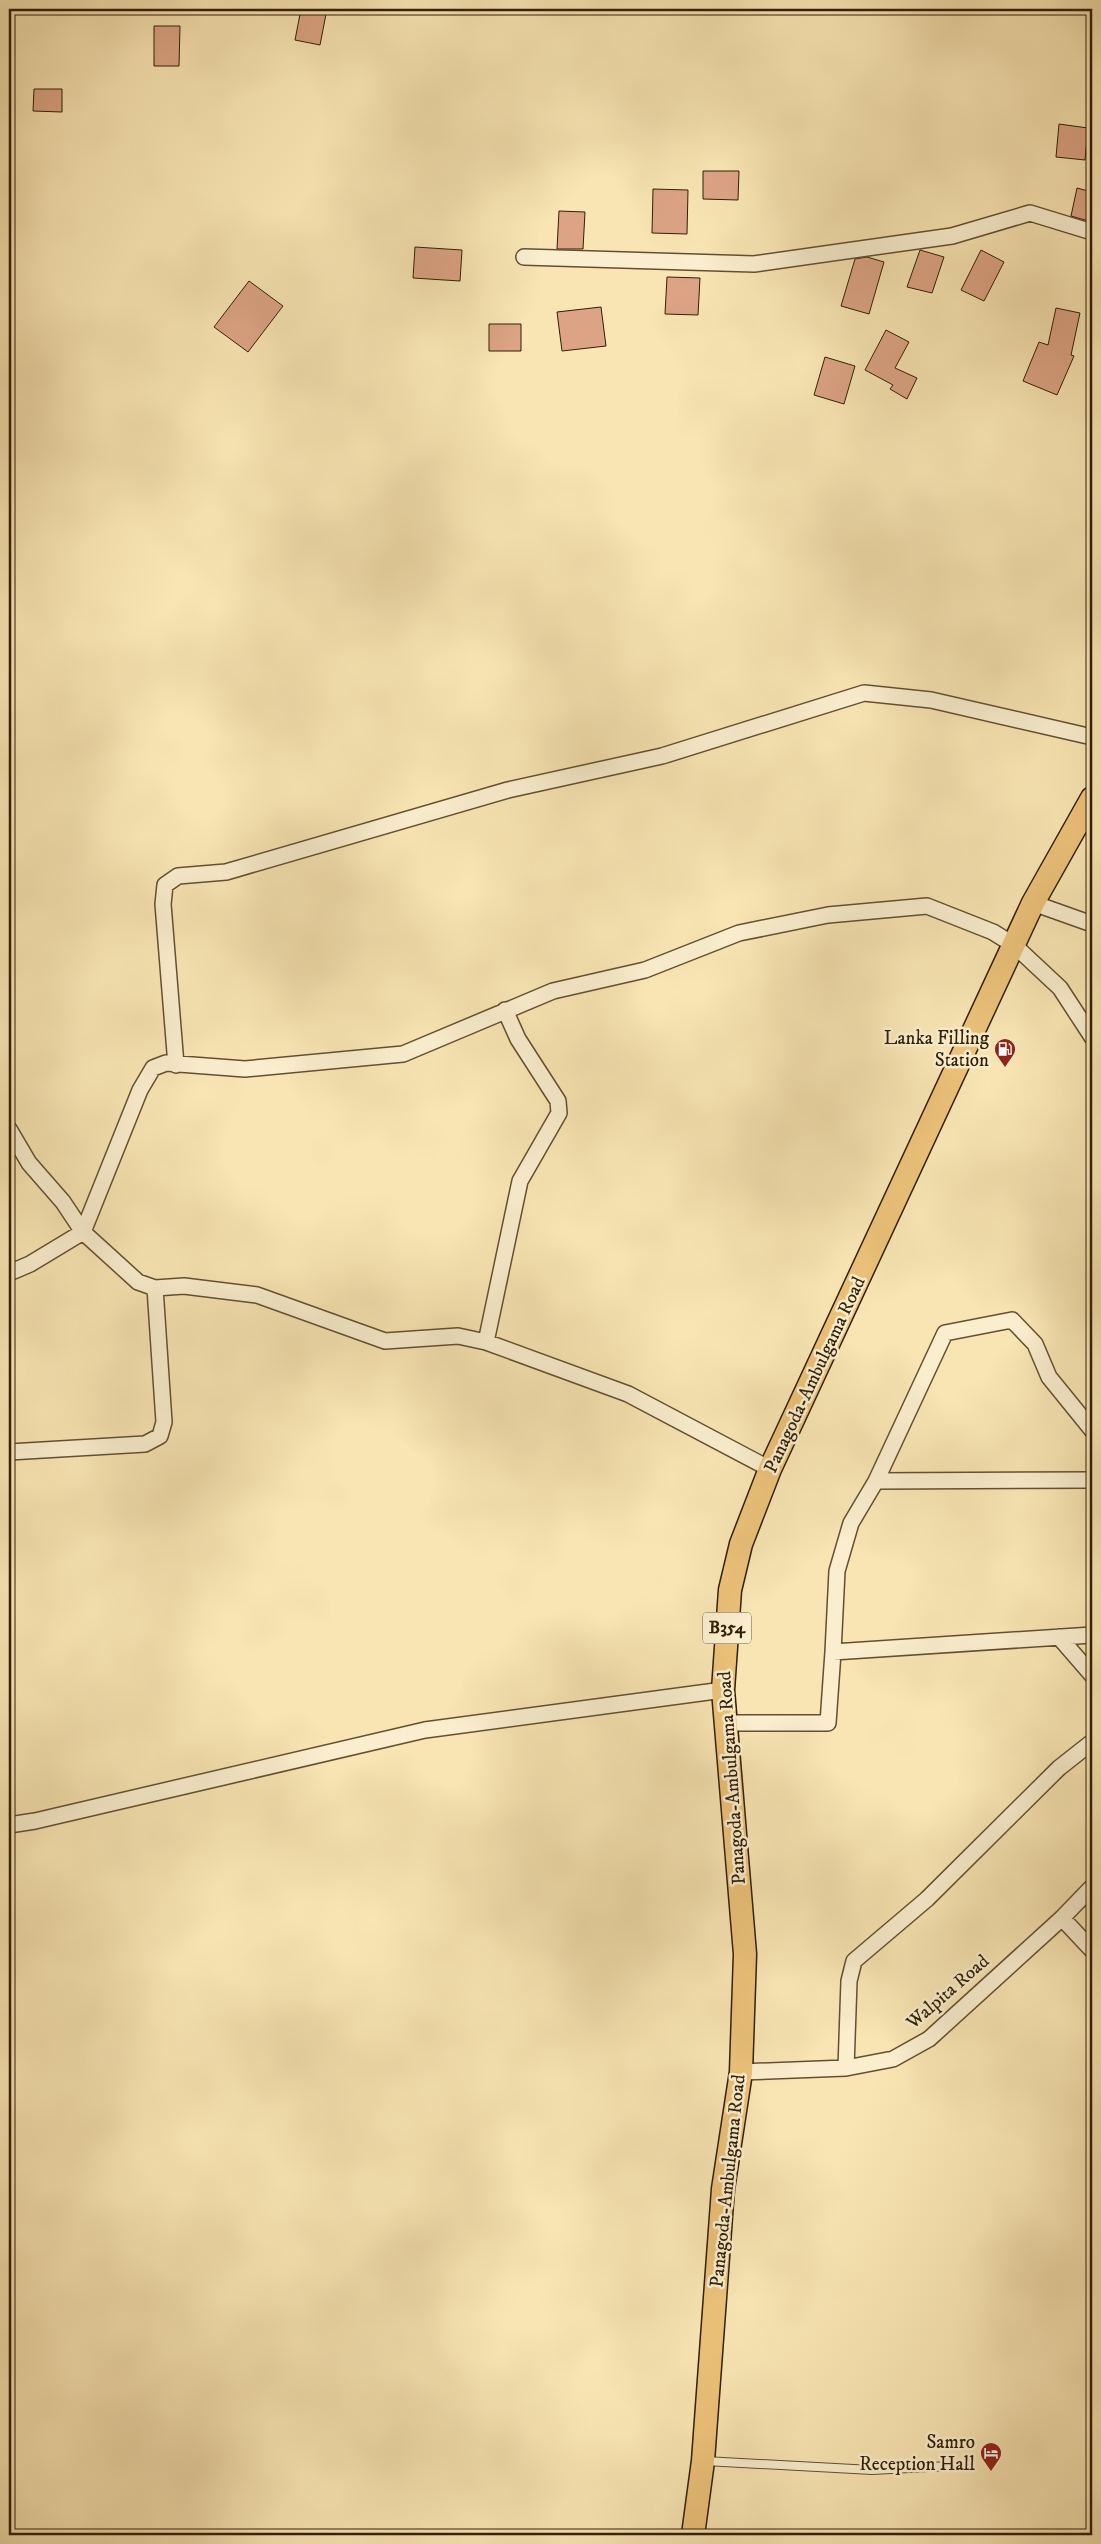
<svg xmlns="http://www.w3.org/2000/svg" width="1101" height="2544" font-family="'IM FELL DW Pica',serif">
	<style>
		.building { fill: #dca484; stroke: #311f05 }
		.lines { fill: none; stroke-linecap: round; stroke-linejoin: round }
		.service-casing { stroke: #635030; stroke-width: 10 }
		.minor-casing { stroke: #635030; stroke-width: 18 }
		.primary-casing { stroke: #311f05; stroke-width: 25 }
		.service { stroke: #faeece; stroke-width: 8 }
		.minor { stroke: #faeece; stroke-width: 15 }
		.primary { stroke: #ecc27a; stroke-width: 22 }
		.labels { text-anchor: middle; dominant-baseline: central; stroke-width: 5; stroke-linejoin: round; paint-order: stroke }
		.shield { fill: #faeece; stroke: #6d5d41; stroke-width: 1 }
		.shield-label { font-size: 18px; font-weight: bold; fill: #311f05 }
		.poi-label { font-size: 19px; fill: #311f05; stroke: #faeece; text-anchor: end }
		.street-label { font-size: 19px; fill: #311f05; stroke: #faeece }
	</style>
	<rect width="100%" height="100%" fill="#f8e5b3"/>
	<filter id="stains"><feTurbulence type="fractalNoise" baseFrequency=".004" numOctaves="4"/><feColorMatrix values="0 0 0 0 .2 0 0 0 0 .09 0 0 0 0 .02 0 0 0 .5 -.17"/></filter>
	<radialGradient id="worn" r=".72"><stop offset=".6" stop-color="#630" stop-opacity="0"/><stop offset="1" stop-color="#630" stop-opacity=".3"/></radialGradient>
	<path class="building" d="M 301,9 L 327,9 L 320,45 L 295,40 Z
		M 154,26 L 180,26 L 179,66 L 154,66 Z
		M 34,89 L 62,89 L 62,112 L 33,111 Z
		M 1059,124 L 1088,128 L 1085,160 L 1056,157 Z
		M 703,171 L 739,171 L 738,200 L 703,199 Z
		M 1077,188 L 1092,192 L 1092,222 L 1071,216 Z
		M 653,189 L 688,190 L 687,234 L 652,233 Z
		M 559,211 L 585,212 L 583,249 L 557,249 Z
		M 415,247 L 462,250 L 460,281 L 413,278 Z
		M 920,250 L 944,257 L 932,293 L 907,287 Z
		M 981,250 L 1004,262 L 984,301 L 961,290 Z
		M 867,257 L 884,262 L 869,314 L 841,306 L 855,259 Z
		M 667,277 L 700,278 L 698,315 L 665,314 Z
		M 249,281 L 283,306 L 248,352 L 214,327 Z
		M 601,307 L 606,346 L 562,351 L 557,312 Z
		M 1056,308 L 1080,313 L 1071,355 L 1074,356 L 1057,395 L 1023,381 L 1039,342 L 1048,345 Z
		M 489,324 L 521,324 L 521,351 L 489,351 Z
		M 886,330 L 909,342 L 895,368 L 917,378 L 907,399 L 890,389 L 893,385 L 865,370 Z
		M 825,357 L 855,366 L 844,404 L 814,395 Z"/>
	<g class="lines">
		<g class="service-casing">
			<path id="service" d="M 705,2461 L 872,2470 L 968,2465"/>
		</g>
		<g class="minor-casing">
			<path id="minor" d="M 524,257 L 754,264 L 952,236 L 1030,213 L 1092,232
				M 1033,903 L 1092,924
				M 176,1065 L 163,904 L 165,885 L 178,876 L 226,872 L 508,790 L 662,756 L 864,693 L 931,700 L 1092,737
				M 9,1129 L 29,1163 L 63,1202 L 83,1232 L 138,1282 L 155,1288 L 184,1286 L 257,1295 L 385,1341 L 458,1336 L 486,1342 L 628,1394 L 770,1469
				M 9,1273 L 30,1264 L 83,1232 L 140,1090 L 153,1068 L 166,1063 L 245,1069 L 403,1054 L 553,991 L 645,970 L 739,933 L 828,915 L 927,906 L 993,932 L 1014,945 L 1060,988 L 1092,1037
				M 486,1342 L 520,1181 L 559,1113 L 558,1101 L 518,1039 L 505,1010
				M 9,1452 L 145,1444 L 160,1436 L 164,1422 L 155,1288
				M 876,1481 L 1092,1480
				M 1059,1637 L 1092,1675
				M 833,1652 L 837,1571 L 851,1523 L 876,1481 L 945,1333 L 1012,1320 L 1035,1344 L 1049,1377 L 1092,1430
				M 726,1723 L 828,1723 L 833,1652 L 1092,1635
				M 9,1825 L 35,1821 L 425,1730 L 723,1690
				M 1062,1918 L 1092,1950
				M 846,2068 L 849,1981 L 854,1961 L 927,1899 L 1059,1768 L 1092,1742
				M 741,2072 L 846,2068 L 893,2059 L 929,2039 L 1062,1918 L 1092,1887"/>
		</g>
		<g class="primary-casing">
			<path id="primary" d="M 693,2535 L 703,2461 L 723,2189 L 741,2072 L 745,1954 L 723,1690 L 730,1590 L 741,1544 L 770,1469 L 1033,903 L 1092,798"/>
		</g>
		<use href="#service" class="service"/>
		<use href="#minor" class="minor"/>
		<use href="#primary" class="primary"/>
	</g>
	<defs>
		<g id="fuel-pin" transform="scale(1.125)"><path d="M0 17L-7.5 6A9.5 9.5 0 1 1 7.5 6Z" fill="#8f2418" stroke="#faeece"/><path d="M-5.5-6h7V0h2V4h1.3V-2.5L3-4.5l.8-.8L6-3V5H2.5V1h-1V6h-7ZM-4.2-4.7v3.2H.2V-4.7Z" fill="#fff"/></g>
		<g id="hotel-pin" transform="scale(1.125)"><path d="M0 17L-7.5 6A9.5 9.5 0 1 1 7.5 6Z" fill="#8f2418" stroke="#faeece"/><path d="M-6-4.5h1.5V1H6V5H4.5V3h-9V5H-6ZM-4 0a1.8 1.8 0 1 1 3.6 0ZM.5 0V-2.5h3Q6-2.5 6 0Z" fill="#fff"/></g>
	</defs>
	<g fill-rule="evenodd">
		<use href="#fuel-pin" x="1005" y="1049"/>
		<use href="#hotel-pin" x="991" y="2453"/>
	</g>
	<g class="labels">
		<rect class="shield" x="703" y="1612.5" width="48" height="31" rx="4"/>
		<g class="shield-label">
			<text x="727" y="1628">B354</text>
		</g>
		<g class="poi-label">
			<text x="989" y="1038">Lanka Filling<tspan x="989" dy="22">Station</tspan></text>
			<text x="975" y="2442">Samro<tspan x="975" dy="22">Reception Hall</tspan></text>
		</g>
		<g class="street-label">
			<text transform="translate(815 1375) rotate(-65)">Panagoda-Ambulgama Road</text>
			<text transform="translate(732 1778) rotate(-94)">Panagoda-Ambulgama Road</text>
			<text transform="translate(948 1992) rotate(-41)">Walpita Road</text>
			<text transform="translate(728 2181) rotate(-84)">Panagoda-Ambulgama Road</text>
		</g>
	</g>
	<rect width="1101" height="2544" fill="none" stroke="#f8e5b3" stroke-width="30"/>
	<rect x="10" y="10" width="1081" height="2524" fill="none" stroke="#311f05" stroke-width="2.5"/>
	<rect x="15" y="15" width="1071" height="2514" fill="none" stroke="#311f05"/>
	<rect width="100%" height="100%" filter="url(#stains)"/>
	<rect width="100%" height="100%" fill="url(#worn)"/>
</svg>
